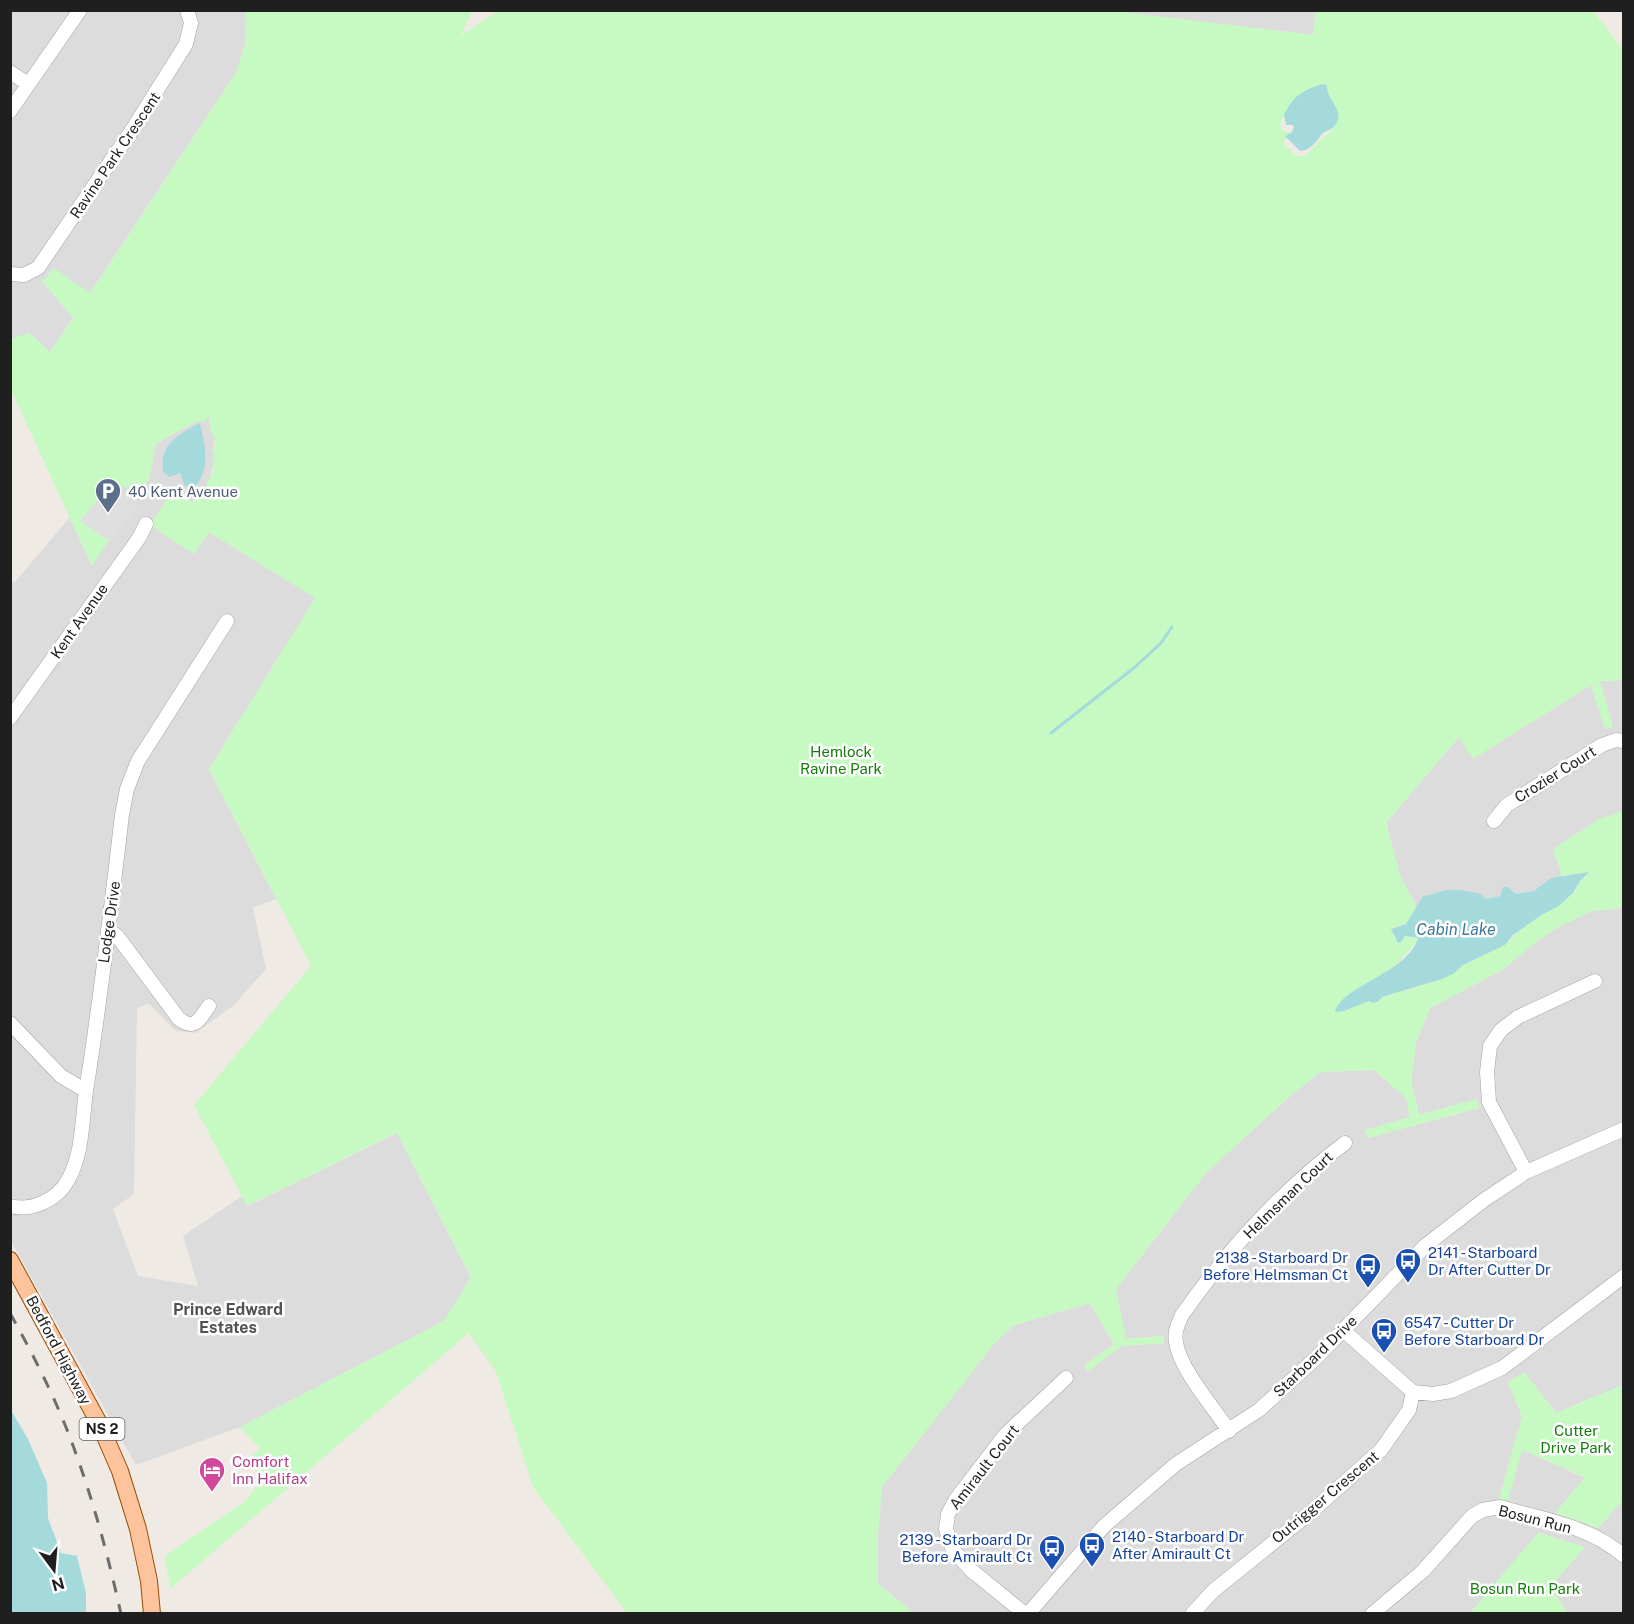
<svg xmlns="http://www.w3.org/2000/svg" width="1634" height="1624" font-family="'Public Sans',sans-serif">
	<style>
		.residential { fill: #dddcdc }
		.park { fill: #c7fac2; fill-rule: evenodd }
		.parking { fill: #dfdfdf }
		.water { fill: #a5dadd }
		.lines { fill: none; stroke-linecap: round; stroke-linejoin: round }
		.stream { stroke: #a5dadd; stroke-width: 3 }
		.minor-casing { stroke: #a3a3a3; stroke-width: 15 }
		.major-casing { stroke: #994d00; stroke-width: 18 }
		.minor { stroke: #fff; stroke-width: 14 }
		.major { stroke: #fcc39d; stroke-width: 16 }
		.rail { stroke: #6d6d6d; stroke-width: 3; stroke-dasharray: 12 12; stroke-linecap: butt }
		.labels { text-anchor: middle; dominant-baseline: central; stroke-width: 5; stroke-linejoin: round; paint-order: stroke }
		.shield { fill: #fff; stroke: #626262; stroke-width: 1.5 }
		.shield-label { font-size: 14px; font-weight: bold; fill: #1f1f1f }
		.street-label { font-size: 15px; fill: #1f1f1f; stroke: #fff }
		.service-label { font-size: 15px; fill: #4e5e75; stroke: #fff; text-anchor: start }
		.park-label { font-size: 15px; fill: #157e0b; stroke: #fff }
		.transit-label { font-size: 15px; fill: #164399; stroke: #fff; text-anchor: start }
		.hotel-label { font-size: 15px; fill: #b23c85; stroke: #fff; text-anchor: start }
		.water-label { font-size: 16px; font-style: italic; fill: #417a97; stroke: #fff }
		.neighbourhood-label { font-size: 16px; font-weight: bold; fill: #525252; stroke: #fff }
	</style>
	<rect width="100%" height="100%" fill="#f0eae5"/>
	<path class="residential" d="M 246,10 L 245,45 L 236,73 L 90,293 L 54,269 L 43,282 L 73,318 L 50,352 L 29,333 L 11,339 L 10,11 Z
		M 1107,11 L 1316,11 L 1313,35 Z
		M 209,415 L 211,431 L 215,438 L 213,450 L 215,458 L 208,485 L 203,493 L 191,503 L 177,491 L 209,532 L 316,598 L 209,769 L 276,899 L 253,908 L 266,969 L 234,1005 L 196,1033 L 176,1031 L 148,1003 L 137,1009 L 134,1194 L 113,1209 L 138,1276 L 198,1286 L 183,1236 L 242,1196 L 248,1206 L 397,1133 L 471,1278 L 444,1321 L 240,1427 L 136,1465 L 11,1241 L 11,582 L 15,582 L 70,517 L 91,565 L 149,479 L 156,443 Z
		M 1623,680 L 1623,811 L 1598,820 L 1554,849 L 1562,876 L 1551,878 L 1535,891 L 1516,894 L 1508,887 L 1503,887 L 1500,896 L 1484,899 L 1445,890 L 1436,894 L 1423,896 L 1417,908 L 1400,875 L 1386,823 L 1459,737 L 1474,758 L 1591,685 L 1605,729 L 1612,727 L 1600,681 Z
		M 1623,908 L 1623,1385 L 1556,1413 L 1524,1372 L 1522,1417 L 1499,1499 L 1508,1499 L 1522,1449 L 1585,1478 L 1556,1513 L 1599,1528 L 1623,1499 L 1623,1613 L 1568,1613 L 1549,1587 L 1584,1547 L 1539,1533 L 1470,1613 L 914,1613 L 878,1584 L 878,1534 L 882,1487 L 994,1343 L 1014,1325 L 1090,1303 L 1114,1344 L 1084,1366 L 1088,1371 L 1121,1346 L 1164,1343 L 1163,1336 L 1125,1339 L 1116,1289 L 1206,1173 L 1227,1152 L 1288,1098 L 1320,1072 L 1374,1070 L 1406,1098 L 1410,1117 L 1366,1130 L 1368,1138 L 1479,1108 L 1477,1099 L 1419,1115 L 1411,1080 L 1416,1043 L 1430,1008 L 1502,970 L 1541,938 L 1560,926 L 1592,911 Z"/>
	<path class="park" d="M 499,10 L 1107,10 L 1313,35 L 1316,11 L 1593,11 L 1624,51 L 1624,680 L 1600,681 L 1613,727 L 1605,729 L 1591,685 L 1473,759 L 1459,737 L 1386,823 L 1400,875 L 1417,908 L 1406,924 L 1392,928 L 1392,930 L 1395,940 L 1405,936 L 1410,938 L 1416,937 L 1418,940 C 1407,954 1396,966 1381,976 C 1363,988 1352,990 1336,1007 L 1344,1011 L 1369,1000 L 1372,1003 L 1378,1002 L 1381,997 L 1390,996 L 1399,991 L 1408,990 L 1447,977 L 1463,965 L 1505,945 L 1519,931 L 1547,911 L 1559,906 L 1575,892 L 1580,881 L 1589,873 L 1562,876 L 1553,849 L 1598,820 L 1623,811 L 1623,908 L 1592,911 L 1560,926 L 1541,938 L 1502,970 L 1430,1008 L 1416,1043 L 1411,1080 L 1419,1115 L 1477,1099 L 1479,1108 L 1368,1138 L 1365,1130 L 1410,1117 L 1406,1098 L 1374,1070 L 1320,1072 L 1288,1098 L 1206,1173 L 1116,1289 L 1126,1339 L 1164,1336 L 1164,1343 L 1121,1346 L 1088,1371 L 1084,1366 L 1114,1344 L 1090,1303 L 1014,1325 L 995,1343 L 882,1487 L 878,1534 L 878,1584 L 914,1613 L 627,1613 L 533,1487 L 496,1372 L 469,1333 L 170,1589 L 165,1556 L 244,1502 L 263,1480 L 246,1461 L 260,1449 L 240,1427 L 444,1321 L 471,1277 L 397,1133 L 247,1206 L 194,1105 L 311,966 L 209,769 L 315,598 L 209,532 L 194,554 L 150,525 L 172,492 L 181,491 L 184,499 L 192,503 L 203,493 L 213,471 L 215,438 L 211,431 L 209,416 L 204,422 L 198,421 L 156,443 L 149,479 L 92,566 L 11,390 L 11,339 L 29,333 L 50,352 L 73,318 L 43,282 L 53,268 L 90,293 L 236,73 L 245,45 L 246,11 L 472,11 L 461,36 ZM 1288,108 L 1335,123 C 1331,136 1326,133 1319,141 C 1312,148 1308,158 1296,156 L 1283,142 L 1291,133 L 1290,131 L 1284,132 L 1280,124 Z
		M 1524,1372 L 1556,1413 L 1623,1385 L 1623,1499 L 1599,1528 L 1555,1513 L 1585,1477 L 1522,1450 L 1508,1500 L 1499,1499 L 1522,1417 L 1508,1382 Z
		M 1538,1533 L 1585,1547 L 1550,1587 L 1568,1613 L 1470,1613 Z"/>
	<path class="parking" d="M 109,486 L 134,488 L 136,507 L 111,542 L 80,521 Z"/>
	<path class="water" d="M 1321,84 L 1327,85 C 1325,99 1345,109 1336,124 C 1332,131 1325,130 1321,135 C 1315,143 1311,150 1300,151 L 1285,136 L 1292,132 L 1294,127 L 1293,125 L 1286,125 L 1284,115 C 1294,94 1302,92 1321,84 Z
		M 200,423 C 205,445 211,468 195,487 L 185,486 L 180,473 L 169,477 L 163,472 C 159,445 178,434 200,423 Z
		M 1589,872 L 1580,881 L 1573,893 L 1559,906 L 1543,914 L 1513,935 L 1505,945 L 1463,965 L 1453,974 L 1442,979 L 1382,997 L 1378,1002 L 1372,1003 L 1369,1001 L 1344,1011 L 1335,1012 C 1341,986 1408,973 1418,938 L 1405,936 L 1401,942 L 1398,943 L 1391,929 L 1406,924 L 1423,896 C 1432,895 1440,891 1447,890 C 1458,889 1471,892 1481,894 L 1485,899 L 1500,896 L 1503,887 L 1508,887 L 1516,894 L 1534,891 L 1551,878 Z
		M 11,1410 L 28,1439 L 47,1483 L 48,1518 L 61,1553 L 77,1556 L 86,1593 L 86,1613 L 11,1613 Z"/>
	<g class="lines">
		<path class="stream" d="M 1051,733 L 1135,667 L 1161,643 L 1172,627"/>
		<g class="minor-casing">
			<path id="minor" d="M 10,72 L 28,84
				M 10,111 L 80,10
				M 10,274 L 24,275 L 38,268 L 132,130 L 186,44 L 191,23 L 187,10
				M 10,718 L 139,538 L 146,524
				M 1494,821 L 1507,805 L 1602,745 L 1616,740 L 1624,741
				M 108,929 L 118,937 L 179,1019 C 196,1031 199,1019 209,1006
				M 10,1023 L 61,1076 L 86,1091
				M 1526,1172 L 1489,1102 L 1487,1072 L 1490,1046 L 1501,1030 L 1518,1017 L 1595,981
				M 10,1206 C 32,1212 58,1199 68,1180 C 83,1154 82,1119 86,1091 C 101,999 111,907 122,815 L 127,789 L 138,761 L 227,621
				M 1343,1330 L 1413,1392 L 1433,1394 L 1451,1391 L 1502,1368 L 1624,1276
				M 1229,1431 C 1214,1408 1179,1368 1176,1342 C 1174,1332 1178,1324 1182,1315 C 1227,1251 1282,1190 1345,1143
				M 1025,1614 L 971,1570 L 953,1550 L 946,1529 L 948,1514 L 956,1499 L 1005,1435 L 1066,1378
				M 1028,1614 L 1104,1526 L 1176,1464 L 1259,1410 L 1316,1358 L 1425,1246 L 1484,1200 L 1526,1172 L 1624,1129
				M 1192,1614 L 1213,1591 L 1311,1512 L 1381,1450 L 1409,1410 L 1413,1392
				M 1372,1614 L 1423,1571 L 1472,1516 L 1483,1510 L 1500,1507 C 1542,1519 1590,1526 1624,1556"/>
		</g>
		<g class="major-casing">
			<path id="major" d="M 10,1260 L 100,1425 L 120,1471 L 138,1529 L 149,1581 L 152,1614"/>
		</g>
		<use href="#minor" class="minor"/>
		<use href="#major" class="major"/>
		<path class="rail" d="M 10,1313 C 35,1358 59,1405 76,1454 C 95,1506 109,1560 121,1614"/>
	</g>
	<defs>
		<g id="parking-pin" transform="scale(1.35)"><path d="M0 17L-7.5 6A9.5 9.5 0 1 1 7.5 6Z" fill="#5c6f8a" stroke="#fff"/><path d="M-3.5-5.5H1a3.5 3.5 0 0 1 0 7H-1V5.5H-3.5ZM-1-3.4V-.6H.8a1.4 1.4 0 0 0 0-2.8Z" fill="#fff"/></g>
		<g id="bus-pin" transform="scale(1.35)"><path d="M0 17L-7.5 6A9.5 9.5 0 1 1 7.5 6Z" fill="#1a4fb4" stroke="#fff"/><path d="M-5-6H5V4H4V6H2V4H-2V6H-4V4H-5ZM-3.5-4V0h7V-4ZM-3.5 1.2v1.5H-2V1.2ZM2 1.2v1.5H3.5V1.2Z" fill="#fff"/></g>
		<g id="hotel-pin" transform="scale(1.35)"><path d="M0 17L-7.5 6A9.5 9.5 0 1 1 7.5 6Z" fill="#d1479c" stroke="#fff"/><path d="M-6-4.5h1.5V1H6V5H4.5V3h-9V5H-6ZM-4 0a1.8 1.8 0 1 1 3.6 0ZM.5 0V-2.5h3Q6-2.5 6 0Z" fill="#fff"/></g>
	</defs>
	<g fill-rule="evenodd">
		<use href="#parking-pin" x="108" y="491"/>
		<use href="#bus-pin" x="1408" y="1261"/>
		<use href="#bus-pin" x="1368" y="1266"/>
		<use href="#bus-pin" x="1384" y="1331"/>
		<use href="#hotel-pin" x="212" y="1470"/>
		<use href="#bus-pin" x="1092" y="1545"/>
		<use href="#bus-pin" x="1052" y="1548"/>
	</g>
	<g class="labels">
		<rect class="shield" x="79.5" y="1418" width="45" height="22" rx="4.5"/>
		<g class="shield-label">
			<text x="102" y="1429">NS 2</text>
		</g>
		<g class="street-label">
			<text transform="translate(115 155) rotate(-56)">Ravine Park Crescent</text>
			<text transform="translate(79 621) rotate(-55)">Kent Avenue</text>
			<text transform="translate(1555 774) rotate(-32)">Crozier Court</text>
			<text transform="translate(109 922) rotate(-82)">Lodge Drive</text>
			<text transform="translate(1288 1195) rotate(-44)">Helmsman Court</text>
			<text transform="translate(59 1350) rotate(62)">Bedford Highway</text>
			<text transform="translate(1315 1356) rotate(-44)">Starboard Drive</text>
			<text transform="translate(984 1467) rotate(-52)">Amirault Court</text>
			<text transform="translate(1325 1497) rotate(-40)">Outrigger Crescent</text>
			<text transform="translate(1535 1519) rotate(14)">Bosun Run</text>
		</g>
		<g class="service-label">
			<text x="128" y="491">40 Kent Avenue</text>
		</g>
		<g class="park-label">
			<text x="841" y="751">Hemlock<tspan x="841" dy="17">Ravine Park</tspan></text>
			<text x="1576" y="1430">Cutter<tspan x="1576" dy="17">Drive Park</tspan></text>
			<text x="1525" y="1588">Bosun Run Park</text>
		</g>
		<g class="transit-label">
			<text x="1428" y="1252">2141 - Starboard<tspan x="1428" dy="17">Dr After Cutter Dr</tspan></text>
			<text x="1348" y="1257" text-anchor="end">2138 - Starboard Dr<tspan x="1348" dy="17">Before Helmsman Ct</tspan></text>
			<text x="1404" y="1322">6547 - Cutter Dr<tspan x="1404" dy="17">Before Starboard Dr</tspan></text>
			<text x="1112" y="1536">2140 - Starboard Dr<tspan x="1112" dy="17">After Amirault Ct</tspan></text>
			<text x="1032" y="1539" text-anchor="end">2139 - Starboard Dr<tspan x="1032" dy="17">Before Amirault Ct</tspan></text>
		</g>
		<g class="hotel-label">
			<text x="232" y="1461">Comfort<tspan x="232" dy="17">Inn Halifax</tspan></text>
		</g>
		<g class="water-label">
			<text x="1456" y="929">Cabin Lake</text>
		</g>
		<g class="neighbourhood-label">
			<text x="228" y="1309">Prince Edward<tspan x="228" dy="18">Estates</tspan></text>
		</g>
	</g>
	<rect width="1634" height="1624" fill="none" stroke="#1f1f1f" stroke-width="24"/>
	<g transform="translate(54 1570) rotate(164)" stroke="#ffffff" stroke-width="4.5" paint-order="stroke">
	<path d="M0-4.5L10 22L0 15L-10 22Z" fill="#1f1f1f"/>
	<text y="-9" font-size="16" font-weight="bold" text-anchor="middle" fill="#1f1f1f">N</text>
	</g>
</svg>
